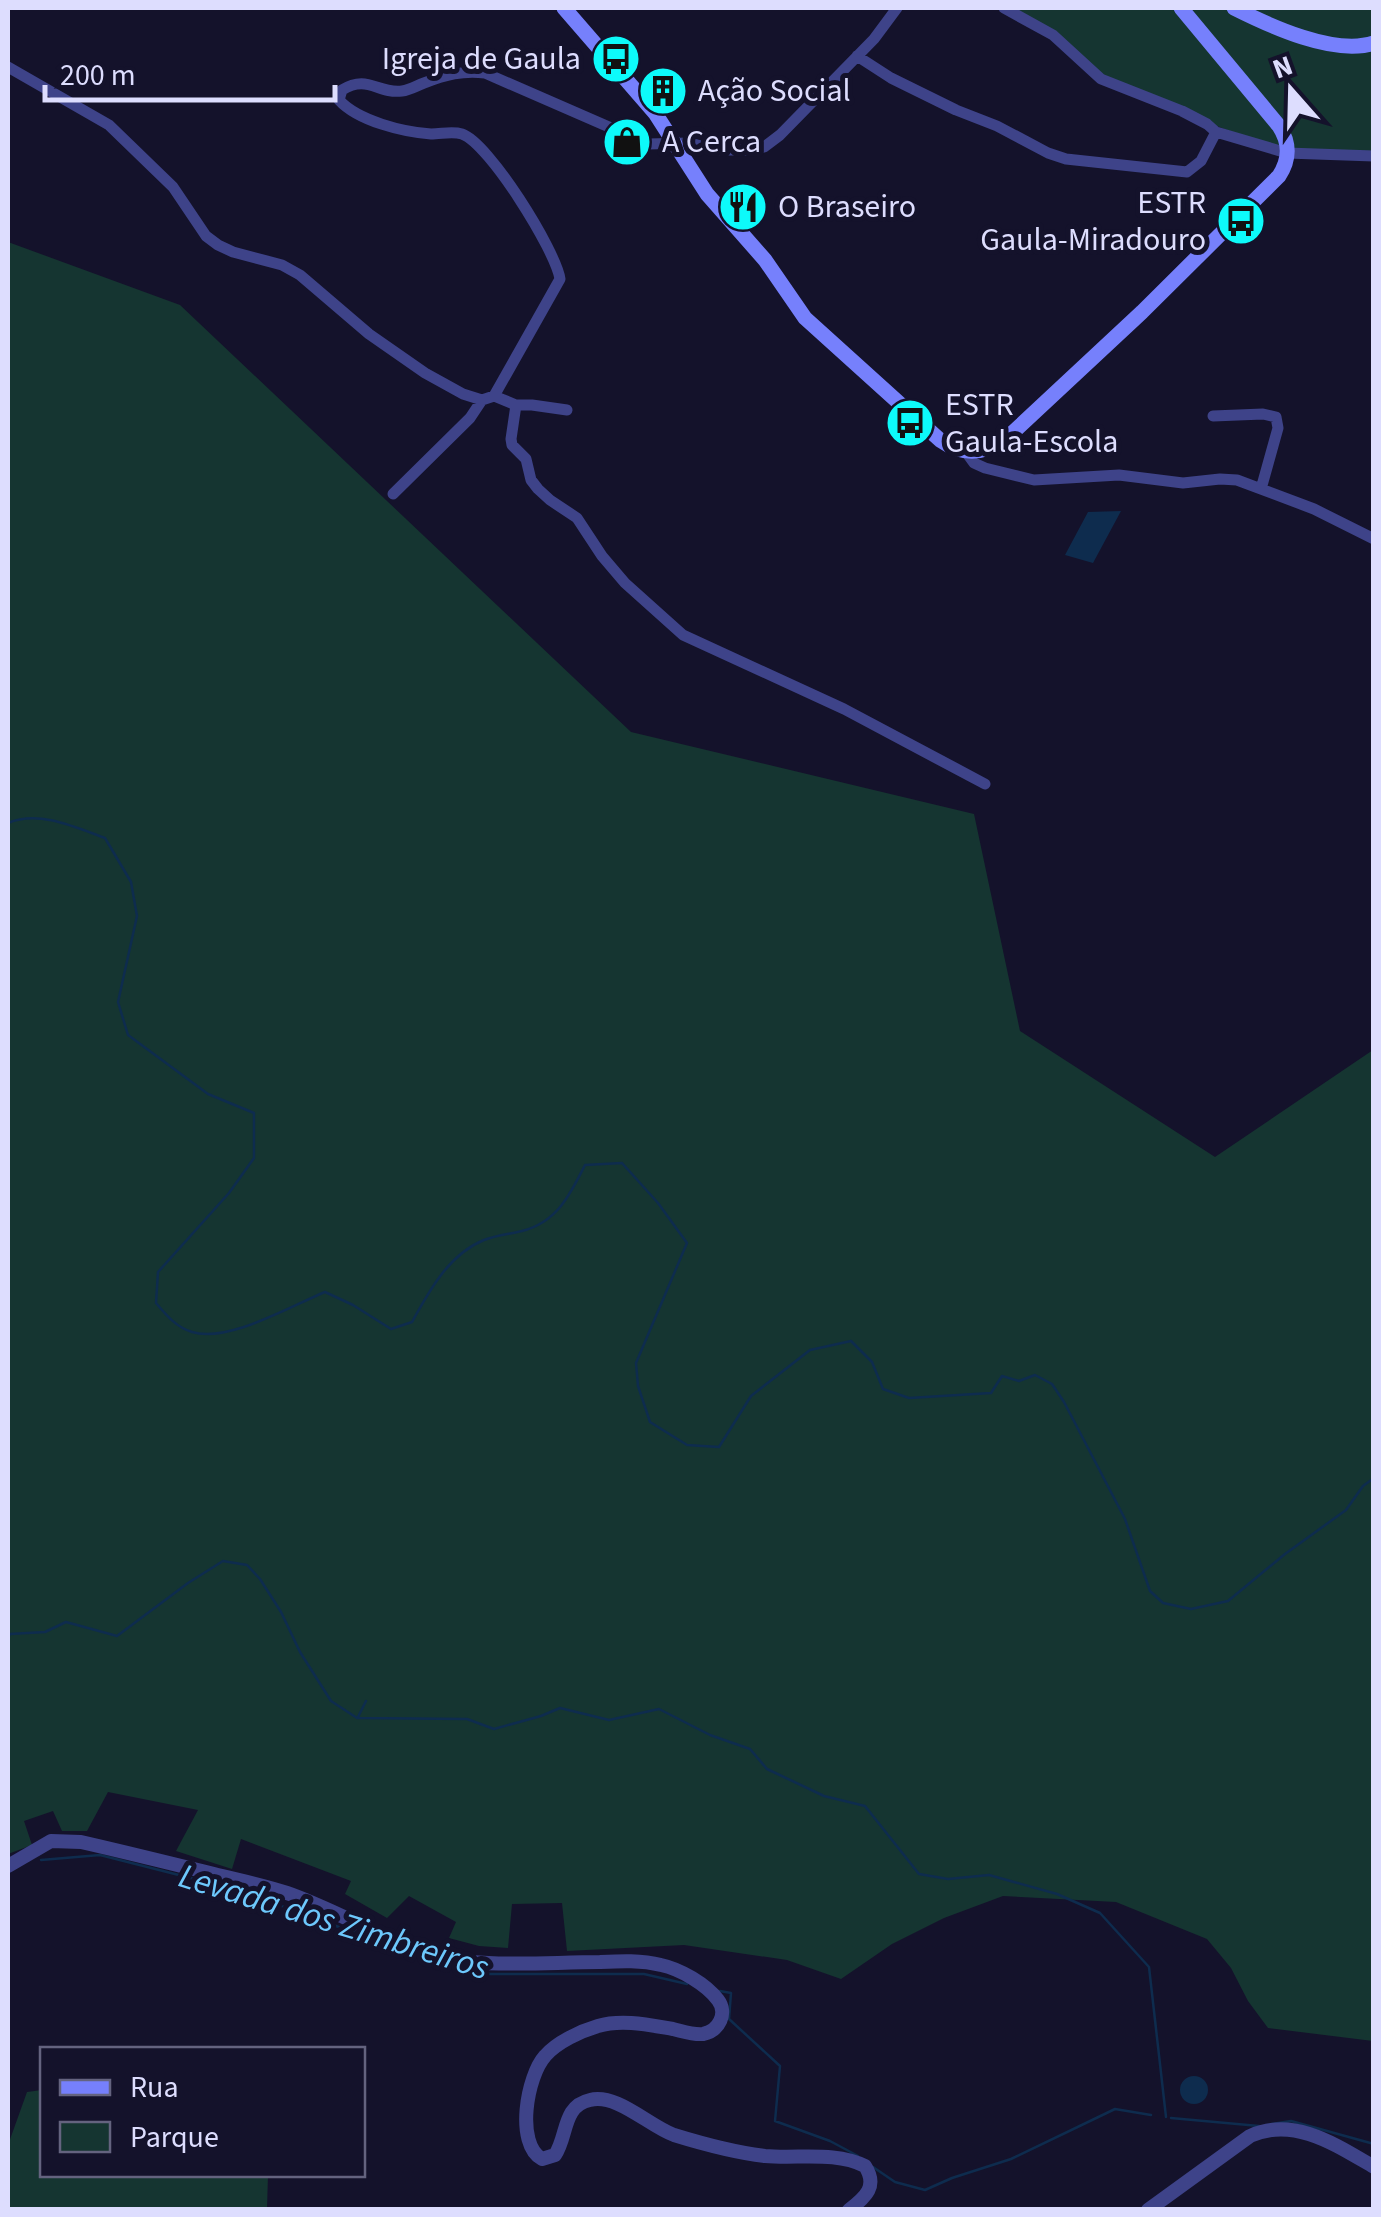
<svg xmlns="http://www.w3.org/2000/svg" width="1381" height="2217" font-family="'Source Sans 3',sans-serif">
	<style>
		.green { fill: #153531 }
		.water { fill: #0e2c4e }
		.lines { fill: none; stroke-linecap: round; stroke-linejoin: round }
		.stream { stroke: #0e2c4e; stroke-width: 2.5 }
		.minor { stroke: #3e4389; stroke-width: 11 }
		.tertiary { stroke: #3e4389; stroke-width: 14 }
		.secondary { stroke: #7680fc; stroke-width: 15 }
		.labels { text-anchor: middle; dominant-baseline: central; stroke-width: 10; stroke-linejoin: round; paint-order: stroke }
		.poi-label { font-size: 32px; fill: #ddddfe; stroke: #14122b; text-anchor: start }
		.water-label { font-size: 35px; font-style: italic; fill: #6dc8fc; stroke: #14122b }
	</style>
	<rect width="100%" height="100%" fill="#14122b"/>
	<path class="green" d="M 1008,8 L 1373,8 L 1373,155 L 1287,153 L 1113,86 Z
		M 8,242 L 180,305 L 631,732 L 974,814 L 1020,1031 L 1215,1157 L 1373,1050 L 1373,2041 L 1268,2028 L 1248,2001 L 1231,1968 L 1207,1939 L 1116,1902 L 1003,1896 L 944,1918 L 892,1944 L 841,1979 L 787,1960 L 684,1945 L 567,1951 L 562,1903 L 512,1904 L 508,1948 L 479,1946 L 449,1938 L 456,1922 L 409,1896 L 387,1918 L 345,1894 L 351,1881 L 241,1839 L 232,1869 L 176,1851 L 198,1810 L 108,1792 L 87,1831 L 62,1831 L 53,1811 L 24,1821 L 32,1845 L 8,1854 Z
		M 42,2090 L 42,2174 L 268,2175 L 267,2209 L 8,2209 L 8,2145 L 27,2092 Z"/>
	<path class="water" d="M 1121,511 L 1093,563 L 1065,555 L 1088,512 Z
		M1180 2090a14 14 0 1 1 28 0a14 14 0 1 1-28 0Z"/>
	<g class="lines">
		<path class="stream" d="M 8,823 C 39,810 75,827 105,838 L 131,882 L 137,916 L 118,1002 L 128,1035 L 208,1094 L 254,1113 L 254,1158 L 229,1193 L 158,1272 L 156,1303 C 167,1316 176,1327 192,1332 C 228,1343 291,1306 325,1292 L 353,1305 L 391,1329 L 412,1322 C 429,1291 449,1254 484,1240 C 496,1235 510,1234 522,1231 C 557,1222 570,1195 585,1165 L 622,1163 L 658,1203 L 687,1243 L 636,1363 L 638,1386 L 650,1422 L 687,1445 L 719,1447 L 751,1396 L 810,1350 L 851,1341 L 872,1362 L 883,1389 L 909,1398 L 991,1393 L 1002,1376 L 1019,1381 L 1035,1375 L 1052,1384 L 1064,1402 L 1125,1519 L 1150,1591 L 1163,1603 L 1191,1609 L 1228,1601 L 1285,1554 L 1346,1510 L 1363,1486 L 1374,1478
			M 8,1638 L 10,1634 L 45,1632 L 66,1622 L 117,1636 L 188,1583 L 223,1561 L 247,1565 L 260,1579 L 281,1612 L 300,1652 L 331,1701 L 357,1718 L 467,1719 L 494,1729 L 541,1716 L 560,1708 L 609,1720 L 659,1709 L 710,1735 L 750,1749 L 767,1769 L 824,1796 L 865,1806 L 919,1874 L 948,1879 L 989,1875 L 1057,1894 L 1100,1913 L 1149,1967 L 1166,2117
			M 358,1717 L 366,1701
			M 41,1860 L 100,1855 L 238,1890 L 385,1944
			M 470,1968 L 490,1974 L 644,1974 L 687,1984
			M 720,1991 L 731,1993 L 729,2019 L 780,2066 L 775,2121 L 830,2141 L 858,2156
			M 1171,2118 L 1259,2126
			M 1272,2124 L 1291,2121 L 1374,2144
			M 873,2167 L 895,2182 L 925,2190 L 952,2178 L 1011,2159 L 1115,2109 L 1151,2115"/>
		<path class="minor" d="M 1004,8 L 1053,35 L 1101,79 L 1182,111 L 1207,124 L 1216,132 L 1287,153 L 1374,156
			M 857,56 L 891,78 L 956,110 L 997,126 L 1048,153 L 1066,159 L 1187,172 L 1201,161 L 1216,132
			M 8,67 L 109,125 L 173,187 L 206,236 L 218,245 L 233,252 L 282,265 L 300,275 L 369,334 L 425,373 L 463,394 L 482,400 L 494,396 L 560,279 C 556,251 489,143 462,134 C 452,131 442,134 431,134 C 403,132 358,121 339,100 L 342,90 C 368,74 377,94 402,91 C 410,90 416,86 424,83 C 445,75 463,70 485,73 L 648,144 L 689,143 L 720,150 L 752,150 L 764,147 L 780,135 L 874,39 L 897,8
			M 494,396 L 516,405 L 532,405 L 567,410
			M 516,405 L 511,439 L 512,445 L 526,459 L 531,480 L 538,489 L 550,500 L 577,518 L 602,556 L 625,583 L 683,635 L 844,709 L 985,784
			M 1213,416 L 1263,414 L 1276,417 L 1278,428 L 1261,489
			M 966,452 L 974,463 L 985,468 L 1034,480 L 1119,475 L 1183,483 L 1220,479 L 1237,480 L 1314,509 L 1374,539
			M 393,494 L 470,418 L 482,400"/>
		<path class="tertiary" d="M 8,1866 L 51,1841 L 81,1842 C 125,1852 169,1863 214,1874 C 238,1880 263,1885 287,1893 C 348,1914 406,1955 471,1962 C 514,1966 558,1962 600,1962 C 621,1961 641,1960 661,1965 C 680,1969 706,1984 718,2000 C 728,2013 719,2031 703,2034 C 693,2035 682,2031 673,2029 C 649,2025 622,2019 598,2026 C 581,2031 557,2042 545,2056 C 527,2076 515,2144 542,2159 L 555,2155 C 568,2136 562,2106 590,2100 C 617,2093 649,2126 674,2135 C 700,2143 739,2153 765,2156 C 798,2159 835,2151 865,2166 C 878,2186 866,2197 849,2210
			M 1148,2210 L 1250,2136 C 1294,2116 1336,2145 1374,2167"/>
		<path class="secondary" d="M 564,8 L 655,113 L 707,194 L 765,260 L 805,318 L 940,440 C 963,456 984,455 1007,438 L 1142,312 L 1279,176 C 1290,159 1290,143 1279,126 L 1181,8
			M 1234,8 C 1270,26 1334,56 1374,43"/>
	</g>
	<defs>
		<g id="bus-disc" transform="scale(2.5)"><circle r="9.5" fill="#0dfafa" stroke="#14122b"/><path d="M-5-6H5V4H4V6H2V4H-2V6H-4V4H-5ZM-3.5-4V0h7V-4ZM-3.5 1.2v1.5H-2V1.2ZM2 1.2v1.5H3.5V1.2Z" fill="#111"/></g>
		<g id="building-disc" transform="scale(2.5)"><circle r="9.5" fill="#0dfafa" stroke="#14122b"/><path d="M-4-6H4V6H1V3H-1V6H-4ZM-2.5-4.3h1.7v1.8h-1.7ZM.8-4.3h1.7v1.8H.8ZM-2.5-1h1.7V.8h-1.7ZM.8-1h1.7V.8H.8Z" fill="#111"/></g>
		<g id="shop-disc" transform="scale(2.5)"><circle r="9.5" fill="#0dfafa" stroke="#14122b"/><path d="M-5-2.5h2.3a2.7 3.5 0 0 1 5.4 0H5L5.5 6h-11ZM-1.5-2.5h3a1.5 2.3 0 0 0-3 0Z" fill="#111"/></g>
		<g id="restaurant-disc" transform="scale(2.5)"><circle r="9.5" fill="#0dfafa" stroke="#14122b"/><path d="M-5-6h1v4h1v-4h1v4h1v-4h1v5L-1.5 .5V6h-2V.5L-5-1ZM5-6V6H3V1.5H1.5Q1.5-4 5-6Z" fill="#111"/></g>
	</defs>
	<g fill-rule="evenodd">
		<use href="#bus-disc" x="616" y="59"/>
		<use href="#building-disc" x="663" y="91"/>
		<use href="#shop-disc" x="627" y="142"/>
		<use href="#restaurant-disc" x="743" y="207"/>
		<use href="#bus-disc" x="1241" y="221"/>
		<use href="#bus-disc" x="910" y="423"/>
	</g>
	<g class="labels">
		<g class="poi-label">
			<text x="581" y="59" text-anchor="end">Igreja de Gaula</text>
			<text x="698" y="91">Ação Social</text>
			<text x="662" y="142">A Cerca</text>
			<text x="1206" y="203" text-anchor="end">ESTR<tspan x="1206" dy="37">Gaula-Miradouro</tspan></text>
			<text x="778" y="207">O Braseiro</text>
			<text x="945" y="405">ESTR<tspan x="945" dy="37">Gaula-Escola</tspan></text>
		</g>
		<g class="water-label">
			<text transform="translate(334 1922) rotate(17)">Levada dos Zimbreiros</text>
		</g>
	</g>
	<rect width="1381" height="2217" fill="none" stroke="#ddddfe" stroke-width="20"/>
	<rect x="40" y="2047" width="325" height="130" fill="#14122b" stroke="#64637f" stroke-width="2.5"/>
	<rect x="60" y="2080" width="50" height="15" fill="#7680fc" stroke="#64637f" stroke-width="2.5"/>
	<text x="130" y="2097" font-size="30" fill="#ddddfe">Rua</text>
	<rect x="60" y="2122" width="50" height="30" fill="#153531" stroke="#64637f" stroke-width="2.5"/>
	<text x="130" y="2147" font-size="30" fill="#ddddfe">Parque</text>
	<g transform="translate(1291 90) rotate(340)" stroke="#14122b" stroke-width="8" paint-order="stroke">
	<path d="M0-8L18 38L0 25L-18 38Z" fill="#ddddfe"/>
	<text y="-15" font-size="28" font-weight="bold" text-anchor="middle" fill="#ddddfe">N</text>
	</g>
	<path d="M45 85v15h290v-15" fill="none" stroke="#ddddfe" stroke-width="5"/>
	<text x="60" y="85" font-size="30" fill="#ddddfe" stroke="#14122b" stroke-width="8" paint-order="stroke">200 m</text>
</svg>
